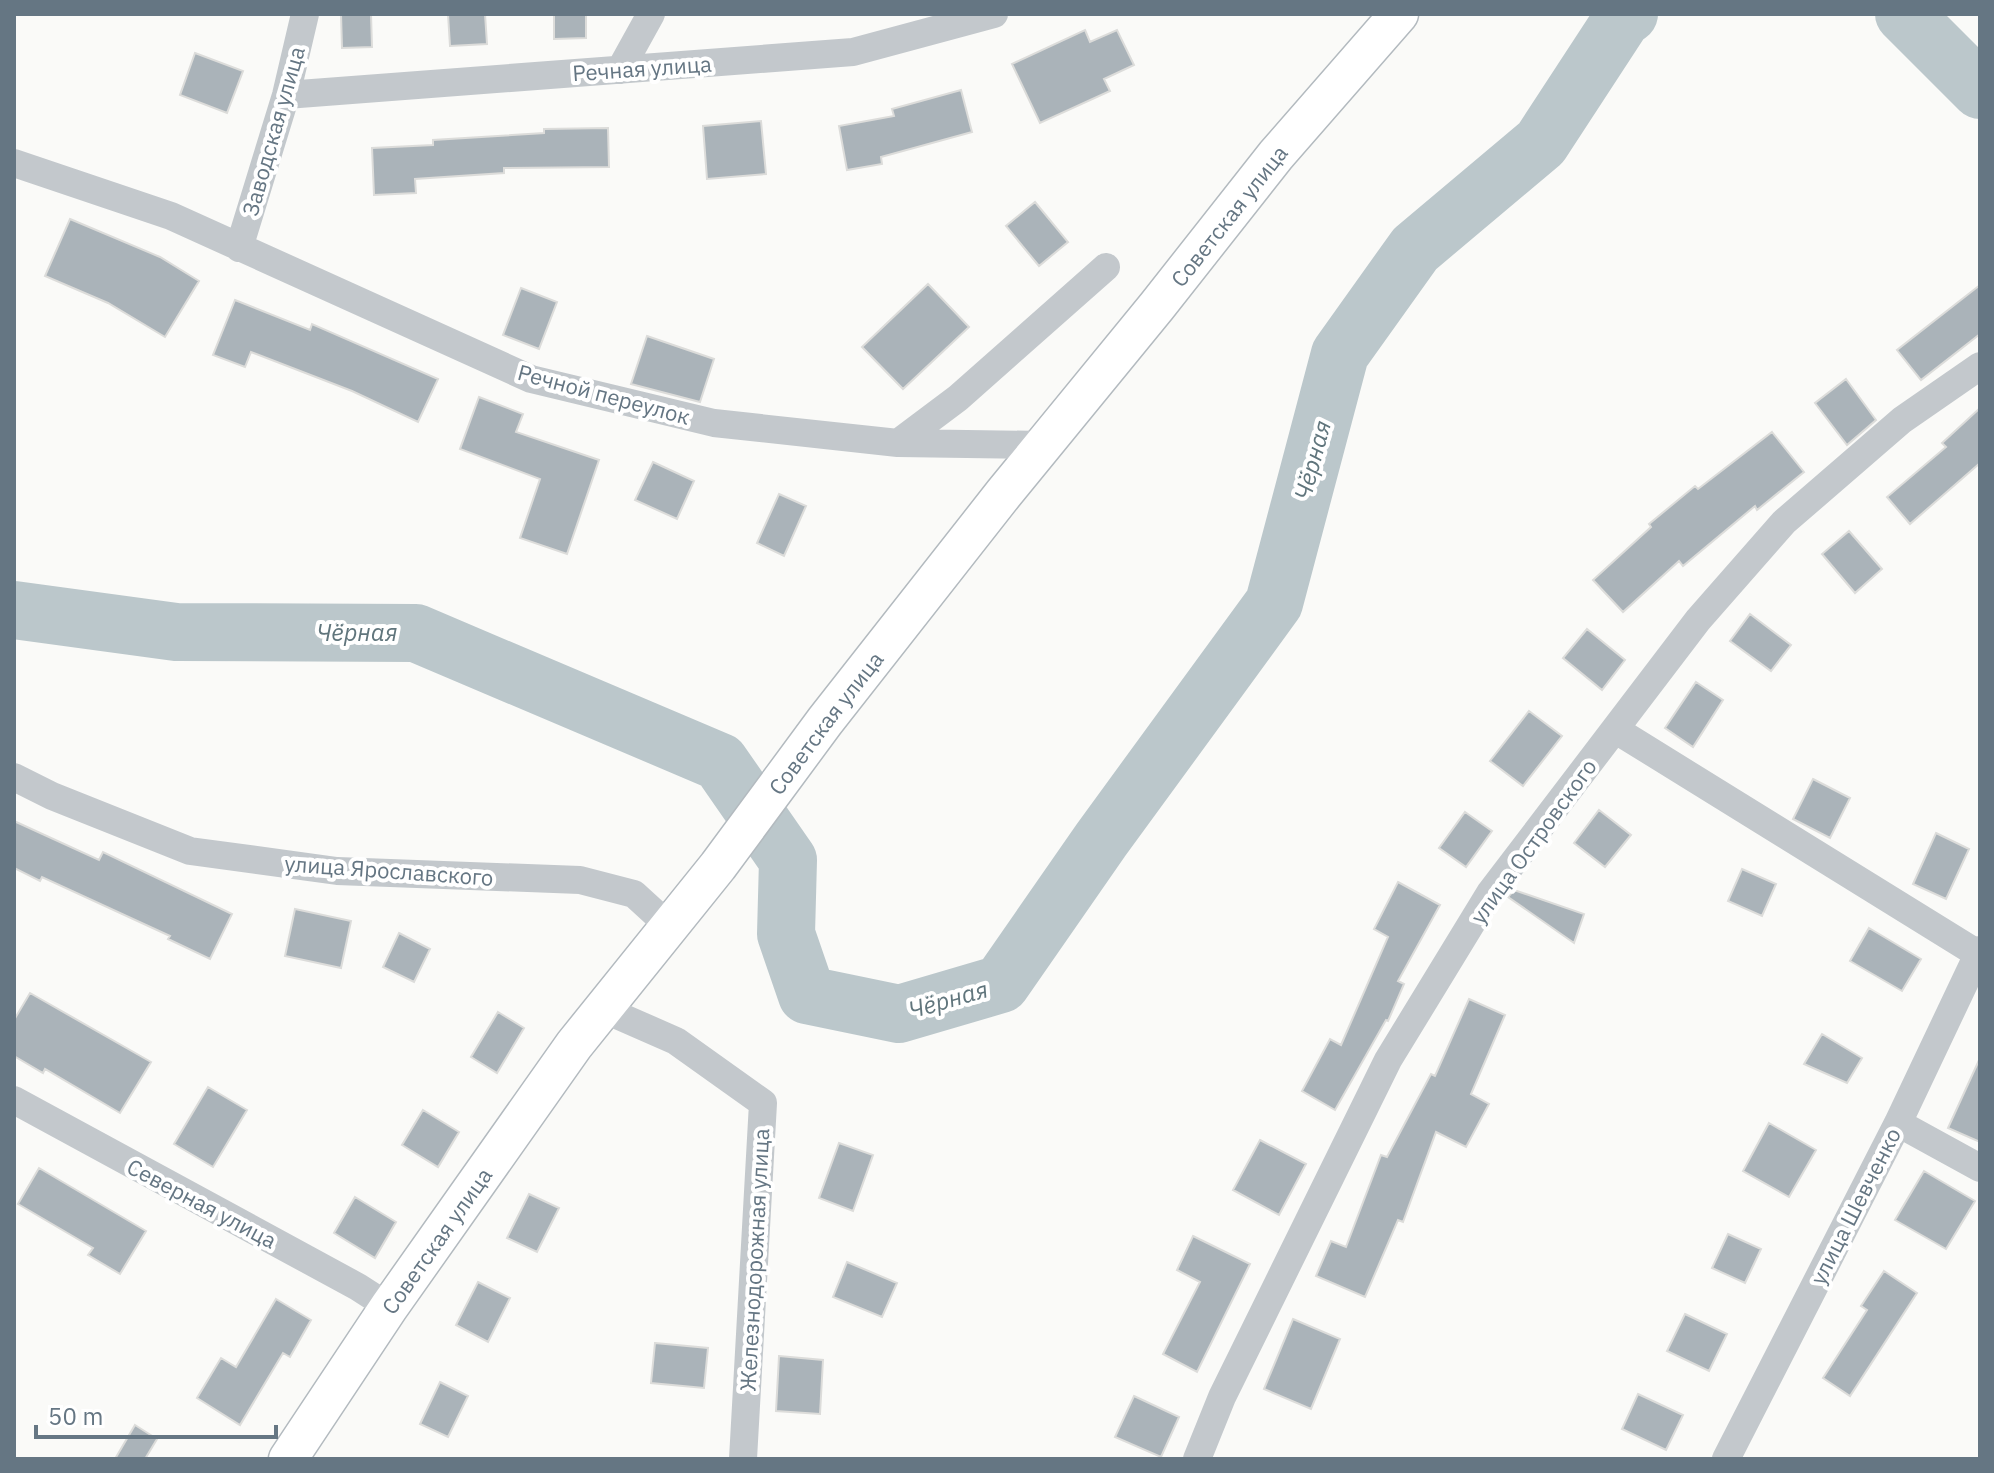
<svg xmlns="http://www.w3.org/2000/svg" width="1994" height="1473" font-family="'IBM Plex Sans',sans-serif">
	<style>
		.lines { fill: none; stroke-linecap: round; stroke-linejoin: round }
		.river { stroke: #bbc7cb; stroke-width: 58 }
		.building { fill: #aab3b9; stroke: #dcdcda; stroke-width: 2 }
		.secondary-casing { stroke: #b3babf; stroke-width: 41 }
		.minor { stroke: #c3c8cc; stroke-width: 28 }
		.secondary { stroke: #fff; stroke-width: 38 }
		.labels { text-anchor: middle; dominant-baseline: central; stroke-width: 8; stroke-linejoin: round; paint-order: stroke }
		.street-label { font-size: 22px; fill: #657683; stroke: #fff }
		.water-label { font-size: 24px; font-style: italic; fill: #60757c; stroke: #fff }
	</style>
	<rect width="100%" height="100%" fill="#fafaf8"/>
	<g class="lines">
		<path class="river" d="M 1904,14 L 1980,90
			M 14,610 L 176,632 L 416,633 L 720,762 L 788,860 L 786,934 L 807,995 L 899,1014 L 1001,984 L 1101,840 L 1274,603 L 1340,354 L 1415,249 L 1541,143 L 1622,19 L 1629,14"/>
	</g>
	<path class="building" d="M 341,14 L 371,14 L 372,47 L 342,48 Z
		M 448,14 L 485,14 L 487,44 L 450,46 Z
		M 554,14 L 586,14 L 586,38 L 554,39 Z
		M 1085,30 L 1090,42 L 1117,30 L 1134,65 L 1104,79 L 1110,91 L 1040,123 L 1012,64 Z
		M 195,53 L 243,71 L 227,113 L 180,95 Z
		M 961,90 L 972,132 L 881,157 L 882,164 L 847,170 L 839,126 L 894,116 L 892,109 Z
		M 761,121 L 766,174 L 707,179 L 703,126 Z
		M 608,128 L 609,167 L 504,168 L 504,173 L 415,179 L 416,193 L 374,195 L 372,148 L 433,145 L 433,140 L 544,133 L 544,129 Z
		M 1035,202 L 1068,242 L 1039,266 L 1006,226 Z
		M 70,219 L 160,257 L 199,281 L 165,337 L 108,303 L 45,276 Z
		M 928,284 L 969,327 L 903,389 L 862,347 Z
		M 1980,285 L 1980,334 L 1921,380 L 1897,350 Z
		M 521,288 L 557,302 L 539,349 L 503,335 Z
		M 235,300 L 310,330 L 312,324 L 438,379 L 418,422 L 352,391 L 251,352 L 245,367 L 213,355 Z
		M 647,336 L 714,359 L 700,402 L 631,384 Z
		M 1846,379 L 1876,420 L 1847,445 L 1815,403 Z
		M 479,397 L 523,414 L 516,432 L 599,460 L 567,554 L 520,538 L 540,479 L 460,449 Z
		M 1980,408 L 1980,463 L 1910,524 L 1887,497 L 1946,447 L 1942,443 Z
		M 1772,432 L 1804,472 L 1757,510 L 1755,506 L 1683,566 L 1679,561 L 1623,612 L 1593,580 L 1651,527 L 1649,524 L 1695,486 L 1698,489 Z
		M 653,462 L 694,481 L 677,519 L 635,500 Z
		M 779,494 L 806,506 L 784,556 L 757,543 Z
		M 1849,531 L 1882,569 L 1855,593 L 1822,554 Z
		M 1750,614 L 1791,645 L 1771,671 L 1730,641 Z
		M 1587,629 L 1625,660 L 1602,690 L 1563,658 Z
		M 1696,682 L 1723,700 L 1693,747 L 1665,728 Z
		M 1529,711 L 1562,736 L 1523,786 L 1490,761 Z
		M 1813,779 L 1850,798 L 1830,838 L 1793,819 Z
		M 1599,810 L 1631,835 L 1605,867 L 1574,843 Z
		M 1465,812 L 1492,831 L 1466,867 L 1439,848 Z
		M 14,821 L 99,860 L 103,852 L 232,914 L 210,959 L 168,939 L 170,936 L 42,877 L 40,881 L 14,868 Z
		M 1936,833 L 1969,849 L 1946,899 L 1913,884 Z
		M 1742,869 L 1776,884 L 1762,916 L 1728,901 Z
		M 1398,882 L 1440,905 L 1398,981 L 1404,984 L 1388,1021 L 1386,1020 L 1335,1110 L 1302,1091 L 1330,1039 L 1341,1045 L 1388,937 L 1374,929 Z
		M 1514,890 L 1584,914 L 1574,943 L 1508,897 Z
		M 295,909 L 351,921 L 341,968 L 285,956 Z
		M 1869,928 L 1921,959 L 1902,991 L 1850,961 Z
		M 399,933 L 430,949 L 414,982 L 383,967 Z
		M 30,993 L 151,1062 L 120,1113 L 45,1069 L 43,1073 L 14,1056 L 14,1020 Z
		M 1469,999 L 1505,1015 L 1471,1094 L 1489,1104 L 1466,1147 L 1436,1132 L 1403,1222 L 1398,1220 L 1365,1297 L 1316,1276 L 1331,1241 L 1346,1247 L 1381,1155 L 1387,1157 L 1431,1074 L 1435,1076 Z
		M 498,1012 L 524,1028 L 497,1073 L 471,1057 Z
		M 1822,1034 L 1862,1058 L 1847,1083 L 1804,1064 Z
		M 1980,1058 L 1980,1142 L 1948,1128 Z
		M 208,1087 L 247,1110 L 213,1167 L 174,1144 Z
		M 423,1110 L 459,1132 L 438,1167 L 402,1145 Z
		M 1769,1123 L 1816,1150 L 1789,1197 L 1743,1171 Z
		M 1260,1140 L 1306,1164 L 1279,1215 L 1233,1190 Z
		M 839,1143 L 873,1155 L 853,1211 L 819,1198 Z
		M 39,1168 L 146,1231 L 120,1274 L 88,1255 L 93,1248 L 18,1204 Z
		M 1924,1171 L 1975,1201 L 1946,1249 L 1895,1220 Z
		M 529,1194 L 559,1208 L 537,1252 L 507,1238 Z
		M 355,1197 L 396,1222 L 375,1258 L 334,1233 Z
		M 1728,1234 L 1761,1249 L 1745,1283 L 1712,1268 Z
		M 1193,1236 L 1250,1264 L 1197,1372 L 1163,1354 L 1200,1282 L 1177,1270 Z
		M 847,1262 L 897,1283 L 882,1317 L 833,1297 Z
		M 1884,1271 L 1917,1293 L 1850,1396 L 1823,1378 L 1867,1310 L 1861,1306 Z
		M 478,1282 L 510,1298 L 488,1342 L 456,1325 Z
		M 276,1299 L 311,1320 L 290,1357 L 283,1353 L 240,1425 L 197,1398 L 221,1358 L 236,1367 Z
		M 1685,1314 L 1727,1334 L 1709,1371 L 1667,1351 Z
		M 1293,1319 L 1340,1339 L 1311,1409 L 1264,1389 Z
		M 655,1343 L 708,1348 L 704,1388 L 651,1383 Z
		M 779,1356 L 823,1360 L 820,1414 L 776,1411 Z
		M 440,1382 L 468,1396 L 448,1437 L 420,1424 Z
		M 1638,1394 L 1683,1415 L 1666,1450 L 1622,1429 Z
		M 1134,1396 L 1179,1417 L 1161,1457 L 1115,1437 Z
		M 135,1425 L 157,1439 L 145,1459 L 115,1459 Z"/>
	<g class="lines">
		<g class="secondary-casing">
			<g id="secondary">
				<path id="s1" d="M 288,1459 L 389,1307 L 574,1045 L 718,866 L 825,721 L 1004,493 L 1157,306 L 1276,155 L 1399,14"/>
			</g>
		</g>
		<path class="minor" d="M 620,70 L 651,14
			M 286,95 L 853,52 L 994,14
			M 14,163 L 171,216 L 531,379 L 714,423 L 898,443
			M 239,248 L 286,95 L 305,14
			M 1045,445 L 898,443 L 958,398 L 1106,267
			M 1616,730 L 1978,954
			M 14,777 L 52,796 L 190,851 L 337,871 L 580,880 L 634,894 L 669,926
			M 603,1009 L 676,1041 L 763,1103 L 743,1459
			M 14,1100 L 358,1287 L 389,1307
			M 1898,1123 L 1980,1168
			M 1197,1459 L 1222,1397 L 1388,1060 L 1490,893 L 1698,620 L 1784,522 L 1902,420 L 1980,366
			M 1726,1459 L 1898,1123 L 1980,950"/>
		<use href="#secondary" class="secondary"/>
	</g>
	<g class="labels">
		<g class="street-label">
			<text transform="translate(642 68) rotate(-4)">Речная улица</text>
			<text transform="translate(273 131) rotate(-74)">Заводская улица</text>
			<text stroke="none"><textPath href="#s1" startOffset="1560">Советская улица</textPath></text>
			<text transform="translate(604 394) rotate(15)">Речной переулок</text>
			<text stroke="none"><textPath href="#s1" startOffset="912">Советская улица</textPath></text>
			<text transform="translate(1533 841) rotate(-54)">улица Островского</text>
			<text transform="translate(389 870) rotate(4)">улица Ярославского</text>
			<text transform="translate(202 1203) rotate(28)">Северная улица</text>
			<text transform="translate(1855 1206) rotate(-63)">улица Шевченко</text>
			<text stroke="none"><textPath href="#s1" startOffset="264">Советская улица</textPath></text>
			<text transform="translate(754 1260) rotate(-87)">Железнодорожная улица</text>
		</g>
		<g class="water-label">
			<text transform="translate(1312 460) rotate(-75)">Чёрная</text>
			<text x="357" y="632">Чёрная</text>
			<text transform="translate(948 999) rotate(-16)">Чёрная</text>
		</g>
	</g>
	<rect width="1994" height="1473" fill="none" stroke="#657683" stroke-width="32"/>
	<path d="M36 1425v12h240v-12" fill="none" stroke="#657683" stroke-width="4"/>
	<text x="48" y="1425" font-size="24" fill="#657683" stroke="#ffffff" stroke-width="6" paint-order="stroke">50 m</text>
</svg>
